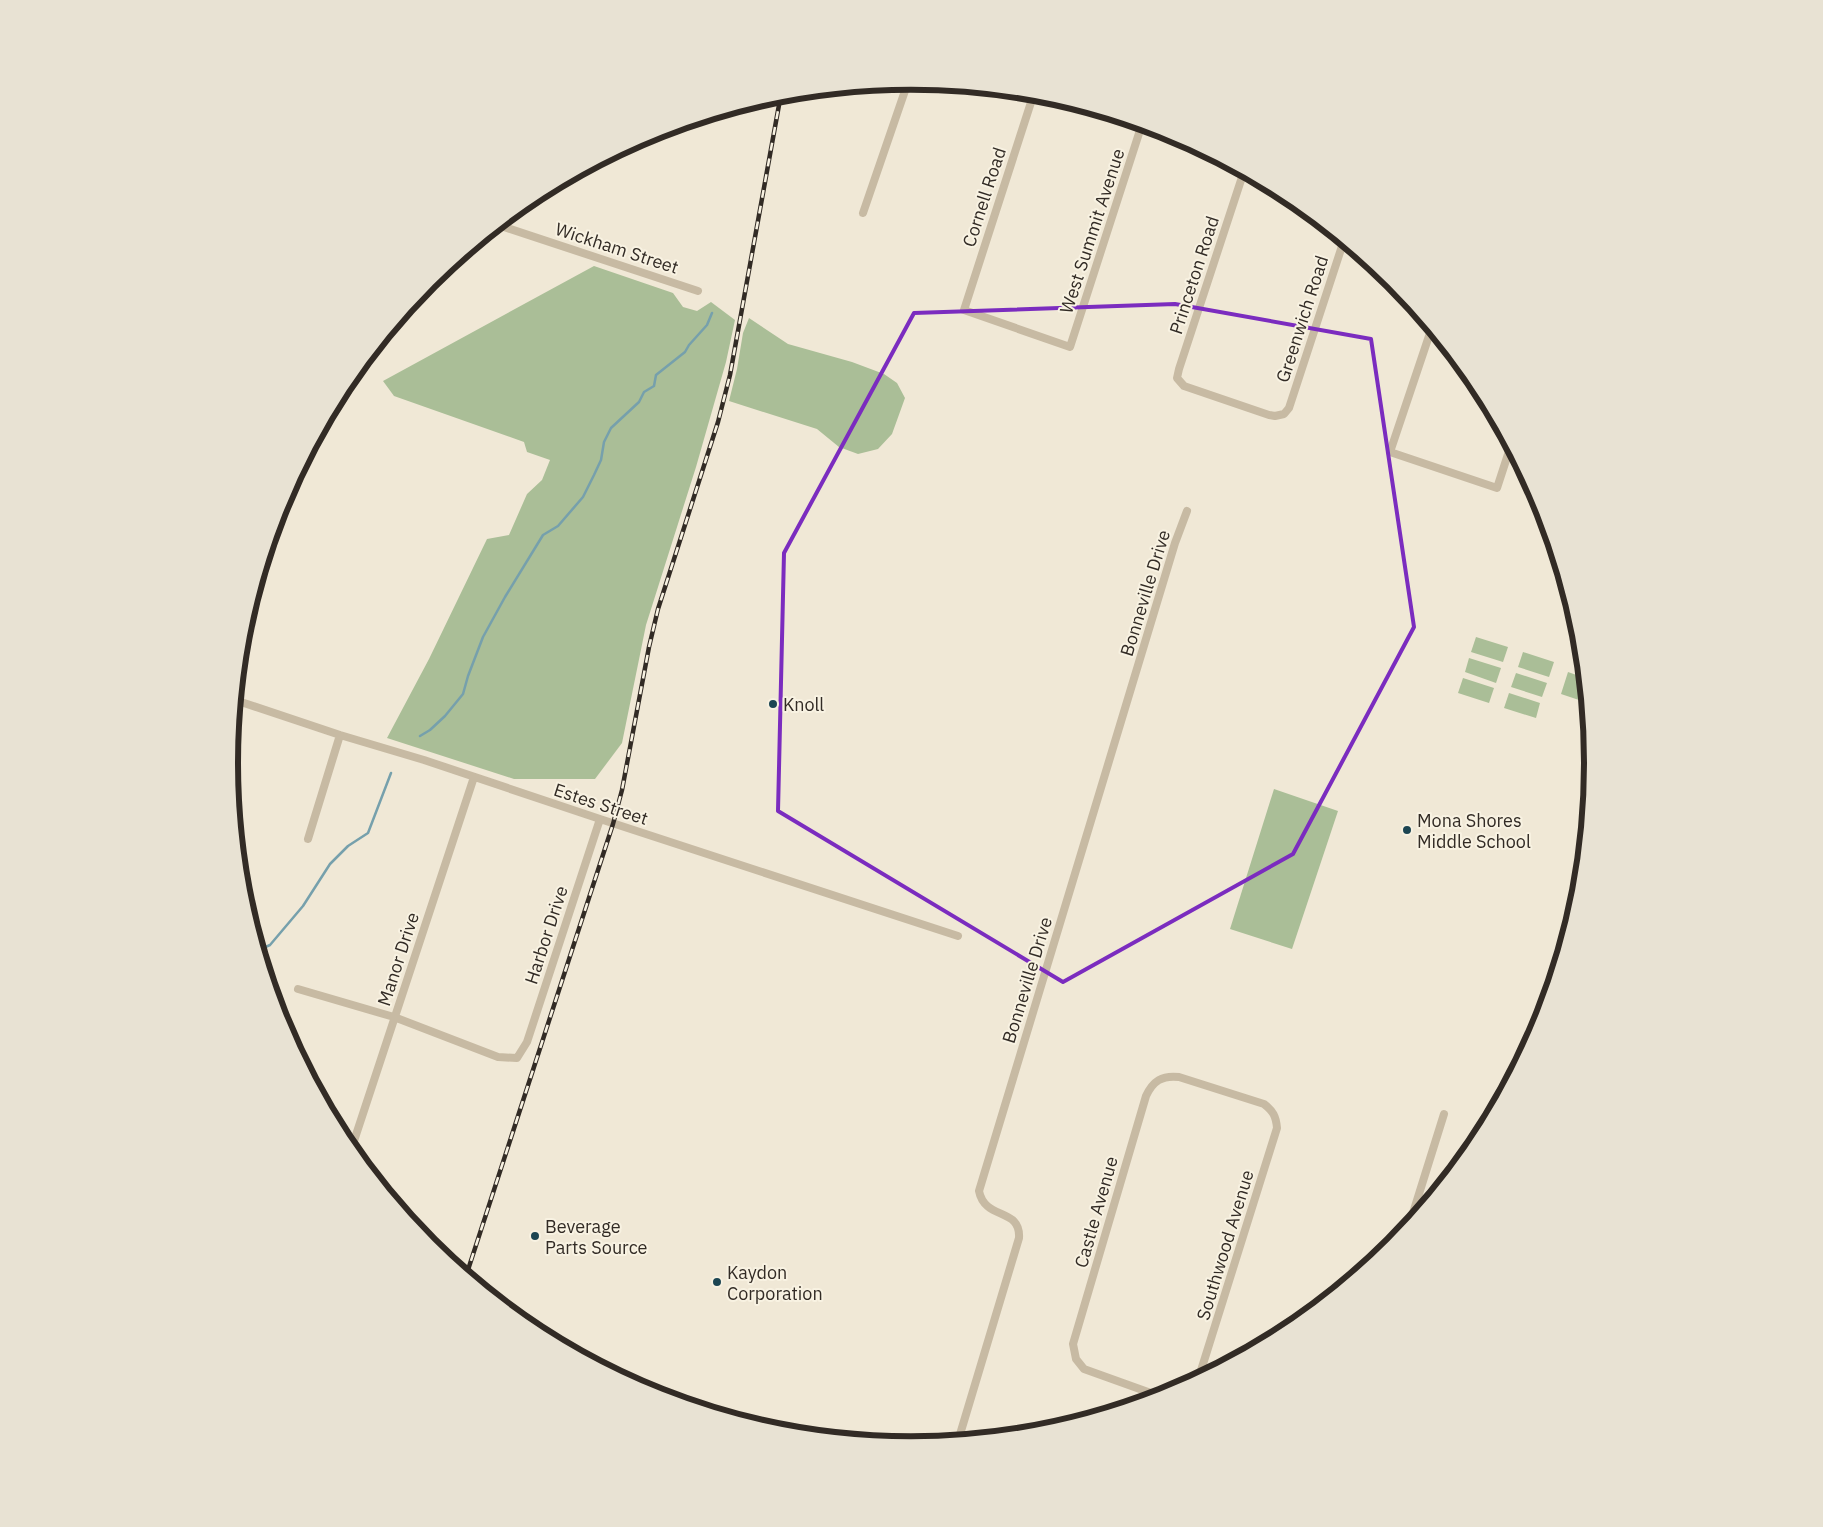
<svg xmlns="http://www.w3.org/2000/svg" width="1823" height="1527" font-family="'IBM Plex Sans',sans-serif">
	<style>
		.green { fill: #aabe97 }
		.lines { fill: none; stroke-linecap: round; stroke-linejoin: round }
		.stream { stroke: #76a0ac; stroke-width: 2.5 }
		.street { stroke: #c7baa3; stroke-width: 8 }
		.rail-casing { stroke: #322b25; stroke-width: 4.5 }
		.rail { stroke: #f8f2e2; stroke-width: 2.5; stroke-dasharray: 8; stroke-linecap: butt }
		.marked { fill: none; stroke: #7b2cbf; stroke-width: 4; stroke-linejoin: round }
		.poi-dot { fill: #1c4552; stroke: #f8f2e2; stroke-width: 2 }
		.labels { text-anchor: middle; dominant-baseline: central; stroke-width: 4; stroke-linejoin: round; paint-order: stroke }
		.street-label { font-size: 18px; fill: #322b25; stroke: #f8f2e2 }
		.poi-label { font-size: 18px; fill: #322b25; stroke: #f8f2e2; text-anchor: start }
		.rim { fill: none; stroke: #322b25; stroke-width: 6 }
	</style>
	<rect width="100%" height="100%" fill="#f0e8d6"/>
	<path class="green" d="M 594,266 L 673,293 L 683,307 L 697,311 L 711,302 L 735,320 L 726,362 L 696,467 L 646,625 L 622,743 L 595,779 L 514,779 L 387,738 L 429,659 L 487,539 L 509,535 L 527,494 L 542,480 L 550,460 L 527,452 L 524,442 L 394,396 L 383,381 Z
		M 749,318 L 788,344 L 852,362 L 884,374 L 897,383 L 905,398 L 892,434 L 878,449 L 858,454 L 839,447 L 817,429 L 729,401 L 737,369 L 743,333 Z
		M 1476,637 L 1508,647 L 1503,662 L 1471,652 Z
		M 1523,652 L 1554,662 L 1549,677 L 1518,667 Z
		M 1469,658 L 1501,668 L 1496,683 L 1465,672 Z
		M 1568,672 L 1585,678 L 1588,703 L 1561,694 Z
		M 1516,673 L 1547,683 L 1542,697 L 1511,687 Z
		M 1463,678 L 1494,688 L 1489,703 L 1458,693 Z
		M 1509,693 L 1540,703 L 1536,718 L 1504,708 Z
		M 1274,789 L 1338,811 L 1292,949 L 1230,929 Z"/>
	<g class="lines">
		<path class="stream" d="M 420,736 L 430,730 L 445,716 L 463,694 L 468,676 L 483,637 L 505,597 L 543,535 L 558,526 L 583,497 L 594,475 L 601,460 L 604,442 L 611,428 L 639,402 L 644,392 L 654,386 L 656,375 L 685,352 L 689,345 L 707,325 L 712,313
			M 259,950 L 270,945 L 303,906 L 330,864 L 348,846 L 368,833 L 391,773"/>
		<path class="street" d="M 1034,93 L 964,310 L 1070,347 L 1142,124
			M 1244,171 L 1179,369 L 1177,378 L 1184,386 L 1269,415 L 1275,416 L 1284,414 L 1289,408 L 1344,240
			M 863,213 L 908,82
			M 498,225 L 698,291
			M 1432,327 L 1390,452 L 1497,488 L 1511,445
			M 235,700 L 340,735 L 424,760 L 600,819 L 958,936
			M 308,839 L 340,735
			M 298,989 L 394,1017 L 498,1057 L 517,1058 L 527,1042 L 600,819
			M 351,1150 L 474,777
			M 1408,1229 L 1444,1114
			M 1162,1397 L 1084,1369 L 1076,1359 L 1073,1344 L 1146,1096 C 1153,1081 1162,1075 1179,1077 L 1264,1104 C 1273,1111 1276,1116 1277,1128 L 1198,1380
			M 958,1441 L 1019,1238 C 1021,1207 985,1221 979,1191 L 1175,543 L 1187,511"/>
		<g class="rail-casing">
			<path id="rail" d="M 466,1276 L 613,824 L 622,790 L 649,647 L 658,609 L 718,422 L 730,375 L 781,94"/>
		</g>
		<use href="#rail" class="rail"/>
	</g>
	<path class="marked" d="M 1175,304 L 1371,339 L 1414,627 L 1293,854 L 1063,982 L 778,811 L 784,553 L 914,313 Z"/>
	<g class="poi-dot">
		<circle cx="773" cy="704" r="5"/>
		<circle cx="1407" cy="830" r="5"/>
		<circle cx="535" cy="1236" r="5"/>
		<circle cx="717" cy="1282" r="5"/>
	</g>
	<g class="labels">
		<g class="street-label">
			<text transform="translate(984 197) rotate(-72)">Cornell Road</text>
			<text transform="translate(1092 231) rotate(-72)">West Summit Avenue</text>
			<text transform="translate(617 248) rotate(18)">Wickham Street</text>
			<text transform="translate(1194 275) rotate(-72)">Princeton Road</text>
			<text transform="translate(1302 319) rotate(-72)">Greenwich Road</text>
			<text transform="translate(1145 593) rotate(-73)">Bonneville Drive</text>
			<text transform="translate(601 804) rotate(18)">Estes Street</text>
			<text transform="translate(546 935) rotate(-72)">Harbor Drive</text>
			<text transform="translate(398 959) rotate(-72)">Manor Drive</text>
			<text transform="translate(1027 980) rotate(-73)">Bonneville Drive</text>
			<text transform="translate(1096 1212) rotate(-74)">Castle Avenue</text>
			<text transform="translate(1225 1245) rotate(-73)">Southwood Avenue</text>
		</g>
		<g class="poi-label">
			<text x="783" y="704">Knoll</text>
			<text x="1417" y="820">Mona Shores<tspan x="1417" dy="21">Middle School</tspan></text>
			<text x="545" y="1226">Beverage<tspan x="545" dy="21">Parts Source</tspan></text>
			<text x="727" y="1272">Kaydon<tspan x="727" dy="21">Corporation</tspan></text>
		</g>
	</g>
	<path d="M0 0H1823V1527H0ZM238 763a673 673 0 1 1 1346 0a673 673 0 1 1-1346 0Z" fill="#e8e2d3" fill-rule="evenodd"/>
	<path class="rim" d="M238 763a673 673 0 1 1 1346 0a673 673 0 1 1-1346 0Z"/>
</svg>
